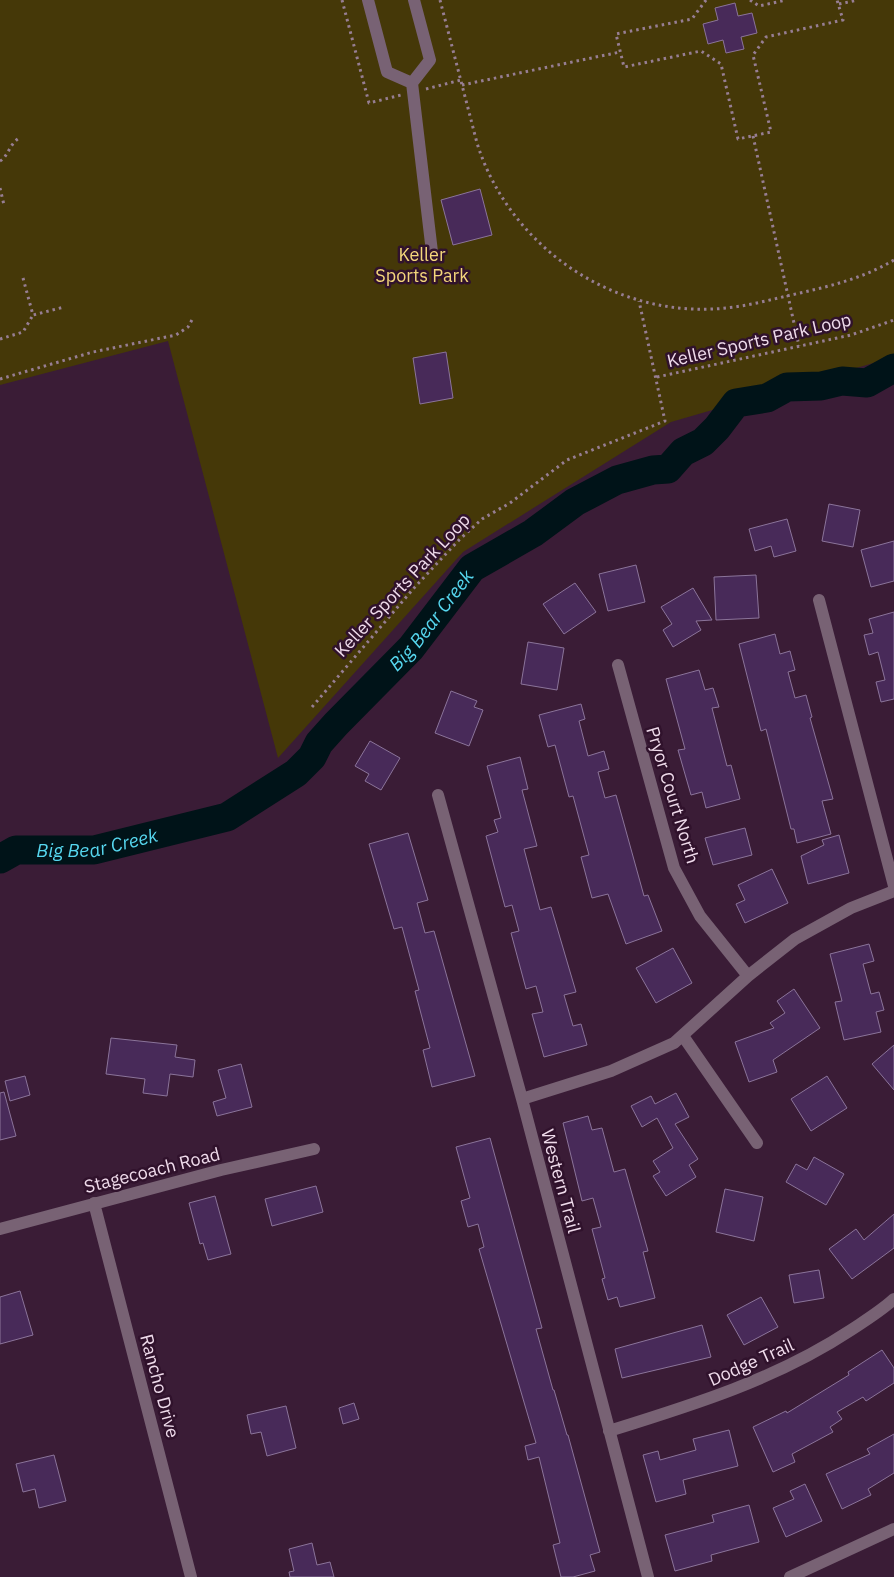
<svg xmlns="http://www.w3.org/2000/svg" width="894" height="1577" font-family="'IBM Plex Sans',sans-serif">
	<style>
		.green { fill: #453808 }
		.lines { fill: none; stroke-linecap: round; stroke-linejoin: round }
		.river { stroke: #001318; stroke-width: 29 }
		.building { fill: #482a59; stroke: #8b749a }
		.path { stroke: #977e93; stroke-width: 3; stroke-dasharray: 2.5 4; stroke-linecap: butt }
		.minor { stroke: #786274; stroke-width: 12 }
		.labels { text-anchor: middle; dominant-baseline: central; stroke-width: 5; stroke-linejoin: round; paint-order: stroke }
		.park-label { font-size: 18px; fill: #f4d77b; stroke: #30122c }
		.street-label { font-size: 18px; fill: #efdbeb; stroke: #30122c }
		.water-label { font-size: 19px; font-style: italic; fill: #56d7ef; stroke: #30122c }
	</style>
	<rect width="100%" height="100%" fill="#3a1c36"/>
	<path class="green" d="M 0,0 L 894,0 L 894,357 L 671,422 L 463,552 L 278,758 L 168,341 L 0,385 Z"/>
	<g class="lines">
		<path class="river" id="s1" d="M 0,859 L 16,850 L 94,850 L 227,817 L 296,773 L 312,757 L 319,743 L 336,724 L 411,648 L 472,568 L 533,533 L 575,502 L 617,480 L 653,470 L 668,469 L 683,452 L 703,442 L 717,428 L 736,403 L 767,398 L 787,387 L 821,386 L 842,381 L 867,383 L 894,368"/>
	</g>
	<path class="building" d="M 735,3 L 738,16 L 752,13 L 757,33 L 741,37 L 744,49 L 726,53 L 723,40 L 708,44 L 703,24 L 718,20 L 715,8 Z
		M 480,189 L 492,235 L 453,245 L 441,200 Z
		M 446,352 L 453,398 L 420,404 L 413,358 Z
		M 829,504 L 860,510 L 853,547 L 822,541 Z
		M 787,519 L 796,551 L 774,557 L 771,546 L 755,551 L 749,529 Z
		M 894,541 L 894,581 L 871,587 L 861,550 Z
		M 636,565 L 645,602 L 608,611 L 599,574 Z
		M 756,575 L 759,618 L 716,620 L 714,577 Z
		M 575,583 L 596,612 L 564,634 L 543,604 Z
		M 693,588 L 712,620 L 696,621 L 701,630 L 673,647 L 663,630 L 672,624 L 661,607 Z
		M 894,612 L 894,699 L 881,702 L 876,682 L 885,680 L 878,652 L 869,655 L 864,635 L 873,633 L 869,619 Z
		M 775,634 L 780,654 L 790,651 L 795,670 L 788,672 L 795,698 L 806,695 L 812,717 L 810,718 L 833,799 L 822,801 L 831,834 L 797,843 L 794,829 L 791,829 L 766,729 L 761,731 L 739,644 Z
		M 528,642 L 564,648 L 557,690 L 521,684 Z
		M 699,670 L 705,690 L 713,688 L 719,707 L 712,708 L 727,766 L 731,765 L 740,799 L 706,808 L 702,792 L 691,795 L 678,750 L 685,749 L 666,679 Z
		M 451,691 L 477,701 L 474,707 L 483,710 L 469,746 L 435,733 Z
		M 581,704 L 585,719 L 579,721 L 588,756 L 604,751 L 609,769 L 598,772 L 605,798 L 616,795 L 644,896 L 648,895 L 662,931 L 626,944 L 608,894 L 592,898 L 581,857 L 589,855 L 573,796 L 569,797 L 555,745 L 548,747 L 539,715 Z
		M 370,741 L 400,758 L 381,790 L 365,781 L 369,774 L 355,766 Z
		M 520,757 L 528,789 L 522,790 L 537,846 L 524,849 L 540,910 L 551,907 L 576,992 L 564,995 L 573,1026 L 581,1024 L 587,1045 L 544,1057 L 532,1014 L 543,1012 L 536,986 L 526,989 L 511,933 L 519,931 L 512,905 L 505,907 L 486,836 L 498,832 L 494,820 L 501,818 L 487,766 Z
		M 745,828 L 752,855 L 713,865 L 705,838 Z
		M 408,833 L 428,900 L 417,903 L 425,933 L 434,931 L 475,1076 L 432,1087 L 423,1050 L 430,1048 L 415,991 L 419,990 L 402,927 L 394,929 L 369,844 Z
		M 839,835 L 849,873 L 808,884 L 801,856 L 824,845 L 822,840 Z
		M 772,869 L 788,903 L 745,923 L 736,904 L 745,900 L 738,885 Z
		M 869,944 L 874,961 L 863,964 L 871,994 L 879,992 L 884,1010 L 876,1012 L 881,1032 L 844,1040 L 835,1002 L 842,1001 L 830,954 Z
		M 673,948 L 692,983 L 656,1003 L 636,968 Z
		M 794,989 L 820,1028 L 773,1060 L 777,1072 L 749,1082 L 735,1042 L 774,1028 L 770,1023 L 785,1013 L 777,1001 Z
		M 111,1038 L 177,1045 L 175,1057 L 195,1060 L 193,1077 L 170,1074 L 167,1096 L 143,1093 L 145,1079 L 106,1074 Z
		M 894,1045 L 894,1090 L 872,1064 Z
		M 241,1064 L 252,1107 L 217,1116 L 213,1102 L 226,1098 L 218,1070 Z
		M 25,1076 L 30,1095 L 10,1101 L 5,1081 Z
		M 827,1076 L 847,1108 L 811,1131 L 791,1099 Z
		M 4,1092 L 16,1136 L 0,1140 L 0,1093 Z
		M 676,1093 L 689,1117 L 675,1124 L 698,1159 L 689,1165 L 696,1177 L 666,1196 L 653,1176 L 660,1172 L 653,1161 L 673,1148 L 657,1118 L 642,1127 L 631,1106 L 651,1096 L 655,1104 Z
		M 588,1116 L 592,1130 L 602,1128 L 614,1172 L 625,1169 L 648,1251 L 643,1252 L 655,1298 L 620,1307 L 617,1297 L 608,1300 L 602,1279 L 605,1278 L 592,1229 L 601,1227 L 593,1198 L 582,1201 L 563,1123 Z
		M 490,1138 L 542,1328 L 536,1329 L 553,1390 L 554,1390 L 567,1435 L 568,1435 L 600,1552 L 590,1555 L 595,1571 L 573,1577 L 561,1577 L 553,1545 L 560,1543 L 539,1457 L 528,1460 L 525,1446 L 536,1443 L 479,1249 L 484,1247 L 478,1224 L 468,1227 L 461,1201 L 470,1198 L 456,1147 Z
		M 814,1157 L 844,1174 L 826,1205 L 786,1182 L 796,1164 L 807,1170 Z
		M 316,1186 L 323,1212 L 272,1226 L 265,1199 Z
		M 725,1189 L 763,1197 L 754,1241 L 716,1232 Z
		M 215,1196 L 231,1254 L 208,1260 L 203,1243 L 200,1244 L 189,1203 Z
		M 894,1214 L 894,1248 L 852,1279 L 829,1249 L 856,1229 L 864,1240 Z
		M 819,1270 L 824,1298 L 794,1303 L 789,1275 Z
		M 20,1291 L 33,1335 L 0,1344 L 0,1297 Z
		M 761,1297 L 778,1327 L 744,1345 L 727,1315 Z
		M 702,1325 L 711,1357 L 622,1378 L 615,1349 Z
		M 882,1350 L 894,1368 L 894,1383 L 866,1401 L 863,1397 L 837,1412 L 842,1419 L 830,1427 L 833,1432 L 792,1454 L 795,1462 L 773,1472 L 753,1427 L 786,1411 L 787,1413 L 849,1375 L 848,1372 Z
		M 354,1403 L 359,1419 L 343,1424 L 339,1408 Z
		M 286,1406 L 296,1448 L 267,1456 L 261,1432 L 251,1434 L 247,1415 Z
		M 729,1430 L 738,1466 L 683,1480 L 686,1494 L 656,1502 L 643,1455 L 658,1451 L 660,1460 L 696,1450 L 693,1439 Z
		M 894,1434 L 894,1473 L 868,1489 L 871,1495 L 842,1509 L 826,1474 L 870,1454 L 867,1449 Z
		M 54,1455 L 66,1501 L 39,1508 L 35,1489 L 23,1492 L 16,1464 Z
		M 805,1484 L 822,1521 L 786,1537 L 773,1508 L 794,1499 L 790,1491 Z
		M 749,1505 L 759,1542 L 711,1555 L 712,1561 L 675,1571 L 665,1535 L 714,1522 L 712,1515 Z
		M 312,1543 L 317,1565 L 330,1562 L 334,1577 L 290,1577 L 289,1572 L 294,1571 L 289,1549 Z"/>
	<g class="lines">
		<path class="path" d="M 342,0 L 369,103 L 401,95
			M 440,0 L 477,143 C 508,243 607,314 713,309 C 739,308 766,301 791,295 C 827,287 862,279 894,260
			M 706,0 L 692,19 L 616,34 L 624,67 L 701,51 L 721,64 L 738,139 L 771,132 L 753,55 L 766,37 L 843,20 L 837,0
			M 750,0 L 759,6 L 786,0
			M 839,4 L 858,0
			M 462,85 L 620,52
			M 426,89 L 461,80
			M 753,136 L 799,346
			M 0,161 C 9,156 9,143 21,137
			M 0,188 L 4,205
			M 23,278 L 33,315 L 64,307
			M 0,339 L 23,332 L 33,315
			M 657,377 L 851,335 L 894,320
			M 0,379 L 93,352 L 176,335 L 188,327 L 193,318
			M 312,707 L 414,588 L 459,540 L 482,519 L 510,503 L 567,460 L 665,421 L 639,301"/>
		<path class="minor" d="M 368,0 L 387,72 L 412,83 L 430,60 L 414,0
			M 412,83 L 432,252
			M 819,600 L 894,886
			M 618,665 L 674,868 L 700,916 L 748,976
			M 438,795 L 522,1099 L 648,1577
			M 683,1036 L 757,1143
			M 522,1099 L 611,1071 L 674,1043 L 748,976 L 795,939 L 851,908 L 894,891
			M 94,1203 L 191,1577
			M 0,1229 L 221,1170 L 314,1149
			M 609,1431 C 693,1405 777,1379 851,1330 C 866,1320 881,1311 894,1299
			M 790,1577 L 894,1529"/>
	</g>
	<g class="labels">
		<g class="park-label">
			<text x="422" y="254">Keller<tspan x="422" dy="21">Sports Park</tspan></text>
		</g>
		<g class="street-label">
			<text transform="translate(759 340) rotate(-13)">Keller Sports Park Loop</text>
			<text transform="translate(402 585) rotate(-47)">Keller Sports Park Loop</text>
			<text transform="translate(673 795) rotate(73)">Pryor Court North</text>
			<text transform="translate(152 1170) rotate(-14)">Stagecoach Road</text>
			<text transform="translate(561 1181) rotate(75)">Western Trail</text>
			<text transform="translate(751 1362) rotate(-24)">Dodge Trail</text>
			<text transform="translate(160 1386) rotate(75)">Rancho Drive</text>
		</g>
		<g class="water-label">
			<text stroke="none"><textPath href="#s1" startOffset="520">Big Bear Creek</textPath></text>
			<text stroke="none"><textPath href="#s1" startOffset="100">Big Bear Creek</textPath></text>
		</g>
	</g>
</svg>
